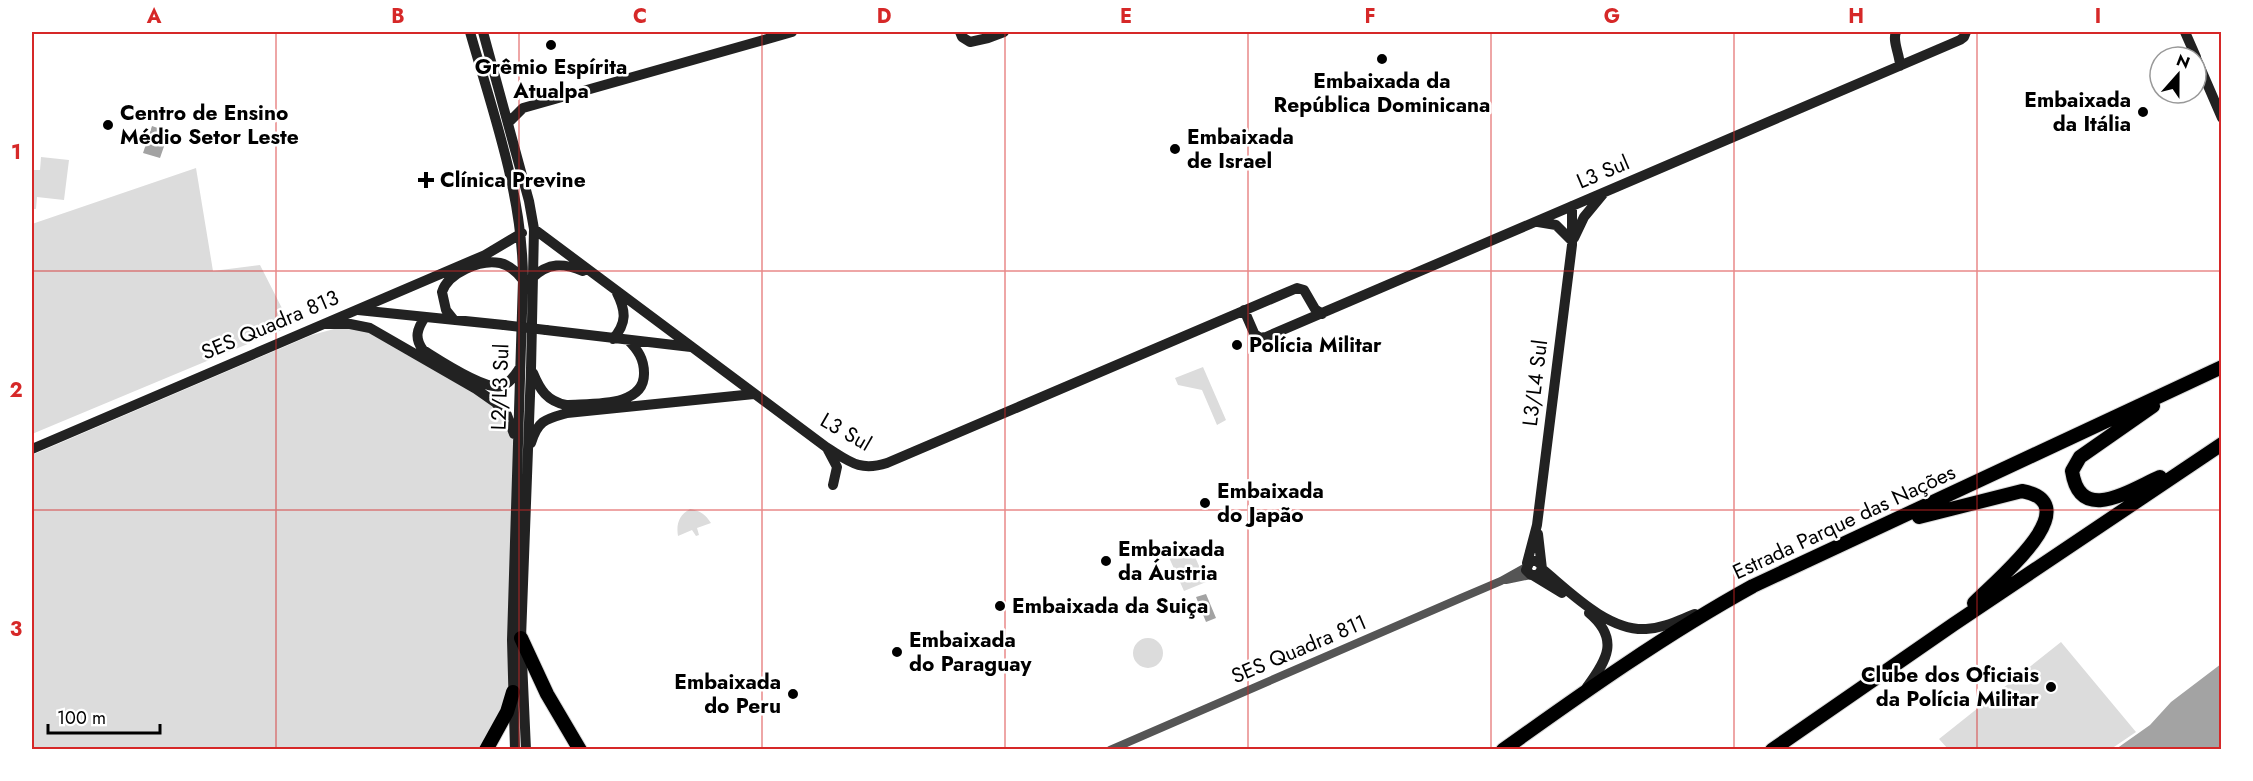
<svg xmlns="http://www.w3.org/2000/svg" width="2253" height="781" font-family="Jost,sans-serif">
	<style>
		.green { fill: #dcdcdc }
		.water { fill: #a3a3a3 }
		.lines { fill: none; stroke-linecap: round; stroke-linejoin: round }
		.highway-casing { stroke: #dbdbdb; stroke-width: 16 }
		.street { stroke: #555; stroke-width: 8 }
		.secondary { stroke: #222; stroke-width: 10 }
		.highway { stroke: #000; stroke-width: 14 }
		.secondary-bridge { stroke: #222; stroke-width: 10 }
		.grid { fill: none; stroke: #d62828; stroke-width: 1.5; stroke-opacity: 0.55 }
		.poi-dot { fill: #000; stroke: #fff; stroke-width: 2 }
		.labels { text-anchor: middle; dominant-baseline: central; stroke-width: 5; stroke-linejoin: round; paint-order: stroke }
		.poi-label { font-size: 21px; font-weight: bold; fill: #000; stroke: #fff; text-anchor: start }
		.street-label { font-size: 21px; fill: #000; stroke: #fff }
		.neatline { fill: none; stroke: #d62828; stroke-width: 2 }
		.grid-label { font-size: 20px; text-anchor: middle; font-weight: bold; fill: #d62828 }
	</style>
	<rect width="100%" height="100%" fill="#fff"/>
	<path class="green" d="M 41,157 L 69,160 L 64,200 L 37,197 L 36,209 L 32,209 L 32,170 L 40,170 Z
		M 196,168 L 213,271 L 260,265 L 291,326 L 32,434 L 32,224 Z
		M 354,327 L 367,331 L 479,393 L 513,427 L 513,692 L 486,750 L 32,749 L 32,455 L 312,335 L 334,329 Z
		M 1203,367 L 1226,420 L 1217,425 L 1202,390 L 1178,385 L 1175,378 Z
		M 690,509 C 701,511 705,514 711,523 L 697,528 L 699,535 L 696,536 L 692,530 L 678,536 C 676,524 679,515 690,509 Z
		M 1189,543 L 1206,582 L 1184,591 L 1167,553 Z
		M1133 653a15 15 0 1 1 30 0a15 15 0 1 1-30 0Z
		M 2061,642 L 2136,732 L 2111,749 L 1948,749 L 1939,739 Z"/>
	<path class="water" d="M 152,126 L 169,132 L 160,158 L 143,153 Z
		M 1206,594 L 1216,618 L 1206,622 L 1196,597 Z
		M 2221,664 L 2221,749 L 2116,749 L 2150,725 L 2171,702 Z"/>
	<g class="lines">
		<g class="highway-casing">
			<path id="highway" d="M 2153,406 L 2080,457 L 2072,471 C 2080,525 2130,490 2160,477
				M 1919,517 L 2022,491 C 2092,504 1992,584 1974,603
				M 521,638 L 547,694 L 580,750
				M 486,750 L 507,712 L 513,692
				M 1503,750 C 1584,692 1666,634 1753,586 L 2222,367
				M 1772,750 L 1954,624 L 2222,444"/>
		</g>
		<path class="street" d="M 1506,580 L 1531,575
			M 1110,750 L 1461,598 L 1501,581 L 1526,567"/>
		<path class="secondary" d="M 470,32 C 493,113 523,195 523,280 L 512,640 L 515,750
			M 483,32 L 529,201 L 534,229 L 531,369 L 521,638 L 526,750
			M 960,32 L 962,37 L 970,42 L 988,38 L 1004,32
			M 1896,32 C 1892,41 1900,55 1900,66
			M 2185,32 L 2196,57
			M 2196,58 L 2222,118
			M 508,123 L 523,108 L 792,32
			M 1538,222 L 1556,225 L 1572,241
			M 534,229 L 826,447 C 849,461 859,472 887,463 L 1297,288 L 1304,290 L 1315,309 L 1322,314
			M 1574,238 L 1584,217 L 1603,194
			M 532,278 C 549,262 563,263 583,271
			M 358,310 L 504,325
			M 1244,310 L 1254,333 L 1259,338 L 1266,337 L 1960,40 L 1964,37 L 1966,32
			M 425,317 C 417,329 414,338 423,350 C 439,360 485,391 502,386 C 510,383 515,375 519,369
			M 454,320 L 446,310 L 442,292 C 448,273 480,259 500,263 C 510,265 517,272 523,280
			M 326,324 L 350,324 L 370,328 L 476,389 L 496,403 L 507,415 L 514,434
			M 546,330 L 691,347
			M 613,339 C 627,323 626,311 617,293
			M 533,373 C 540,390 547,401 566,405 C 591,403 645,408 644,373 C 644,359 638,350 628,340
			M 531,443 C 538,420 546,419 567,413 L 754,394
			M 32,449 L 485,255 L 522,233
			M 828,450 L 837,467 L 833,485
			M 1538,534 L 1542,569 L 1538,575 L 1531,575 L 1526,570 L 1530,561 L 1537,561 L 1541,565
			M 1527,563 L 1537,525 L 1572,245 L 1572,206
			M 1542,569 C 1569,591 1607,631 1646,629 C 1664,628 1679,620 1695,614
			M 1534,576 L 1562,593
			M 1587,687 C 1607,660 1620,639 1589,613"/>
		<use href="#highway" class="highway"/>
		<path class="secondary-bridge" d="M 504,325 L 546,330"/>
	</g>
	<path class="grid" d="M 276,32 L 276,750M 519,32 L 519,750M 762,32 L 762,750M 1005,32 L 1005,750M 1248,32 L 1248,750M 1491,32 L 1491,750M 1734,32 L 1734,750M 1977,32 L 1977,750M 32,271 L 2222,271M 32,510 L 2222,510"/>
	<g class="poi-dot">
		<circle cx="551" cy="45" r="6"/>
		<circle cx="1382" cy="59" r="6"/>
		<circle cx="2143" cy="112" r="6"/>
		<circle cx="108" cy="125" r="6"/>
		<circle cx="1175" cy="149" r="6"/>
		<path d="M423 171h6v6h6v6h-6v6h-6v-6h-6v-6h6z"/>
		<circle cx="1237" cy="345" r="6"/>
		<circle cx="1205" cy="503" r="6"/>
		<circle cx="1106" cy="561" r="6"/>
		<circle cx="1000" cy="606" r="6"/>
		<circle cx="897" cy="652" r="6"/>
		<circle cx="2051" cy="687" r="6"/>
		<circle cx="793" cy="694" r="6"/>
	</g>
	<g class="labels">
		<g class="poi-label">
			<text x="551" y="67" text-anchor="middle">Grêmio Espírita<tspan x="551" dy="24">Atualpa</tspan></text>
			<text x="1382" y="81" text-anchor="middle">Embaixada da<tspan x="1382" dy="24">República Dominicana</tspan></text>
			<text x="2131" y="100" text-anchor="end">Embaixada<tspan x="2131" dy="24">da Itália</tspan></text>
			<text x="120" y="113">Centro de Ensino<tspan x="120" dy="24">Médio Setor Leste</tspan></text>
			<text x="1187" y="137">Embaixada<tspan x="1187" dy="24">de Israel</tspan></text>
			<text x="440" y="180">Clínica Previne</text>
			<text x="1249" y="345">Polícia Militar</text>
			<text x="1217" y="491">Embaixada<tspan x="1217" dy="24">do Japão</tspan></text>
			<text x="1118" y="549">Embaixada<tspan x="1118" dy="24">da Áustria</tspan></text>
			<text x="1012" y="606">Embaixada da Suiça</text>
			<text x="909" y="640">Embaixada<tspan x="909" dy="24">do Paraguay</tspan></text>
			<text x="2039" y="675" text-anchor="end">Clube dos Oficiais<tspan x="2039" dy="24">da Polícia Militar</tspan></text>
			<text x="781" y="682" text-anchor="end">Embaixada<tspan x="781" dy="24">do Peru</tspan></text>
		</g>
		<g class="street-label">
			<text transform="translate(1603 172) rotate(-23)">L3 Sul</text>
			<text transform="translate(270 325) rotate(-23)">SES Quadra 813</text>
			<text transform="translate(1535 383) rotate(-83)">L3/L4 Sul</text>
			<text transform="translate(500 387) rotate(-88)">L2/L3 Sul</text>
			<text transform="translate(846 432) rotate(30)">L3 Sul</text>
			<text transform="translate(1844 522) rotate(-25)">Estrada Parque das Nações</text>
			<text transform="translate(1299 649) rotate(-23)">SES Quadra 811</text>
		</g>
	</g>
	<rect width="2253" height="781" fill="none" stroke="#ffffff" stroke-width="66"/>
	<g transform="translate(2178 75) rotate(21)"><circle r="28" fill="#ffffff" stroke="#999999" stroke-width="1.5"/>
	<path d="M0-4.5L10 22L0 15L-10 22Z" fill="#000000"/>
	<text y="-9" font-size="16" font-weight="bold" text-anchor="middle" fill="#000000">N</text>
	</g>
	<path d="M48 724v9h112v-9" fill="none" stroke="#000000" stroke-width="3"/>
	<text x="57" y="724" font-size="18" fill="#000000" stroke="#ffffff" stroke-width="4.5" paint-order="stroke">100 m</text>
	<rect x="33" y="33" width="2187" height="715" class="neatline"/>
	<g class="grid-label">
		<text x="154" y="23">A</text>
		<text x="398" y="23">B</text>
		<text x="640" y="23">C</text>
		<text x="884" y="23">D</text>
		<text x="1126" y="23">E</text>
		<text x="1370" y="23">F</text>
		<text x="1612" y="23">G</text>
		<text x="1856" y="23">H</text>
		<text x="2098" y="23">I</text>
		<text x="16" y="159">1</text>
		<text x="16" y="397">2</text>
		<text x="16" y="636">3</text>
	</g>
</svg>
